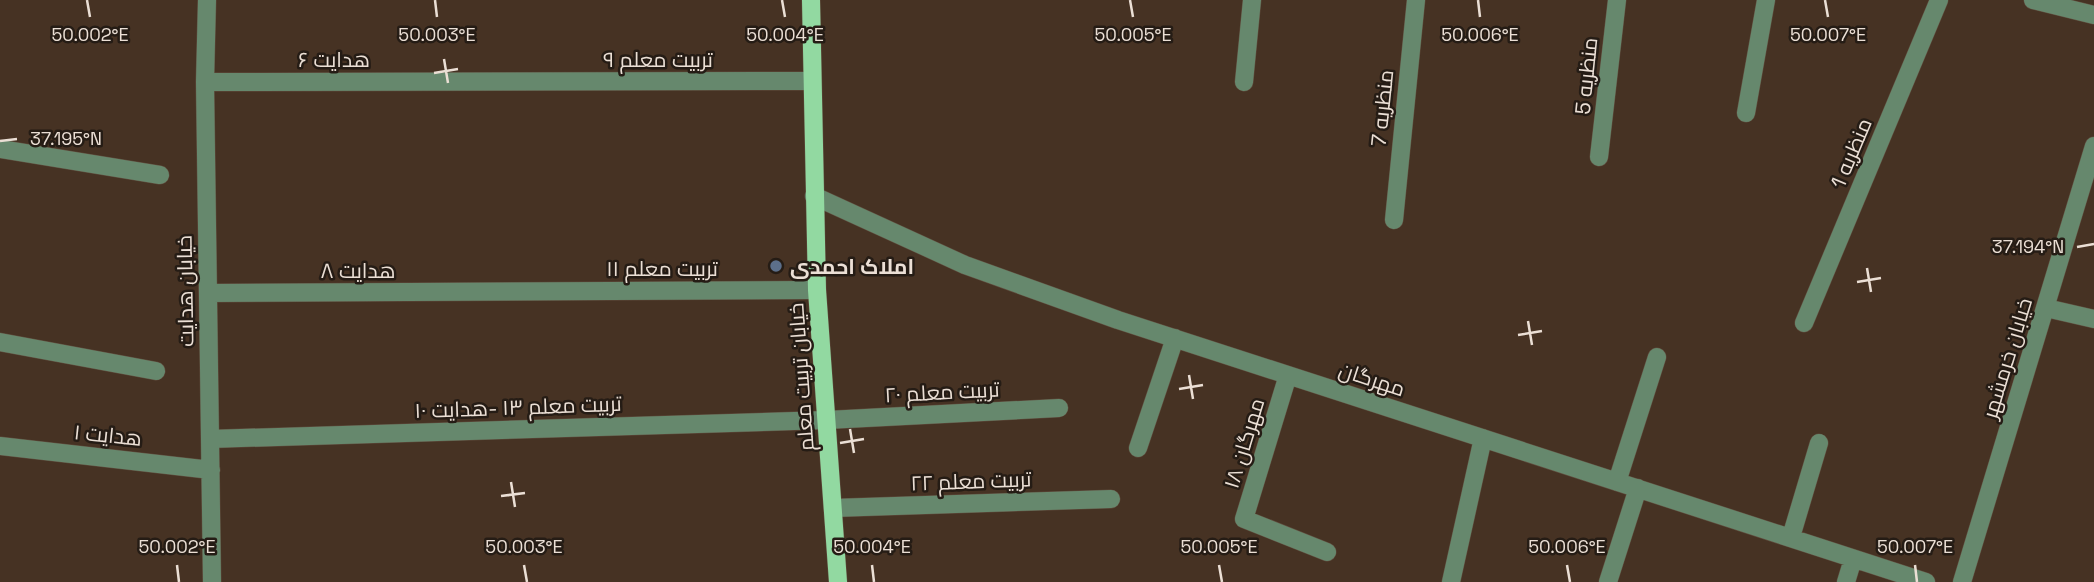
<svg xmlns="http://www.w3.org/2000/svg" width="2094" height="582" font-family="'Space Grotesk',Cairo,sans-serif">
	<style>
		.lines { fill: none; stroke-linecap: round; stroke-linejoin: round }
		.minor-casing { stroke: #604e3f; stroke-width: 19 }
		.major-casing { stroke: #604e3f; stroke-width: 19 }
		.minor { stroke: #66886d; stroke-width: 18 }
		.major { stroke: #92d9a1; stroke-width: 18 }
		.ticks { fill: none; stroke: #ebdfd5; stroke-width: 2.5 }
		.service-dot { fill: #5c6f8a; stroke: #251c15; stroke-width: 2.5 }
		.labels { text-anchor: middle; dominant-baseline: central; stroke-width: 5; stroke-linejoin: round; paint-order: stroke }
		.street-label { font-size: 21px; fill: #ebdfd5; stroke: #251c15 }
		.poi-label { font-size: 21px; font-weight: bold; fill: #ebdfd5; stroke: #251c15; text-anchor: start }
		.ticks-label { font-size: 18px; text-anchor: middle; fill: #ebdfd5; stroke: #251c15; stroke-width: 5; stroke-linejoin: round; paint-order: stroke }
	</style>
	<rect width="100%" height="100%" fill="#463223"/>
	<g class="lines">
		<g class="minor-casing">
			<path id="minor" d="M 207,0 L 205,82 L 212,582
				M 2033,0 L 2094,15
				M 205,82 L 812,81
				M 1244,82 L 1252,0
				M 1746,113 L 1766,0
				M 0,149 L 160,175
				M 1599,157 L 1617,0
				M 814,196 L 965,265 L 1118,320 L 1926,582
				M 1394,220 L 1416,0
				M 208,293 L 817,290
				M 2046,308 L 2094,319
				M 1804,323 L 1939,0
				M 0,342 L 156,371
				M 1288,375 L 1244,519 L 1327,552
				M 210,439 L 827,420 L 1059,408
				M 0,446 L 211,470
				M 1138,448 L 1175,338
				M 1617,482 L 1657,357
				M 833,508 L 1111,499
				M 1791,537 L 1819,443
				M 1451,582 L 1483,438
				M 1608,582 L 1638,488
				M 1846,582 L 1853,559
				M 1962,582 L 2094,146"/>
		</g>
		<g class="major-casing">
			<path id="major" d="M 811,0 L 817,290 L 838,582"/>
		</g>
		<use href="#minor" class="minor"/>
		<use href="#major" class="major"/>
	</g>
	<path class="ticks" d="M 87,0 L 90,17M 435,0 L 437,17M 782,0 L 785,17M 1130,0 L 1133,17M 1478,0 L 1480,17M 1825,0 L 1828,17M 444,59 L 448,83M 434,73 L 458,69M 0,141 L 17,139M 2077,247 L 2094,244M 1867,268 L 1871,292M 1857,282 L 1881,278M 1528,321 L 1532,345M 1518,335 L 1542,331M 1189,375 L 1193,399M 1179,389 L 1203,385M 850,429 L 854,453M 840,443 L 864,439M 511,482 L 515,507M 501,496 L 525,493M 177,565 L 179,582M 524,565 L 527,582M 872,565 L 874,582M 1219,565 L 1222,582M 1567,565 L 1570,582M 1915,565 L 1917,582"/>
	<circle class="service-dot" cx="776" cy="266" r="7"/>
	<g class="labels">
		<g class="street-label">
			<text x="334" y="59">هدایت ۶</text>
			<text x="658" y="59">تربیت معلم ۹</text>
			<text transform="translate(1586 76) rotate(-84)">منظریه 5</text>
			<text transform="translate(1382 108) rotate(-84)">منظریه 7</text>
			<text transform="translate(1851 153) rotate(-67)">منظریه 1</text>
			<text x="662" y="268">تربیت معلم ۱۱</text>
			<text x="358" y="270">هدایت ۸</text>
			<text transform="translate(185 291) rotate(-91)">خیابان هدایت</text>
			<text transform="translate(2007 358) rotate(-73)">خیابان خرمشهر</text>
			<text transform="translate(801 377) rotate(-94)">خیابان تربیت معلم</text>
			<text transform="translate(1372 379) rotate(18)">مهرگان</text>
			<text transform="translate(942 392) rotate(-3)">تربیت معلم ۲۰</text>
			<text transform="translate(518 407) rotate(-2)">تربیت معلم ۱۳ -هدایت ۱۰</text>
			<text transform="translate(108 435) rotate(6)">هدایت ۱</text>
			<text transform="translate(1244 443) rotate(-73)">مهرگان ۱۸</text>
			<text transform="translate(971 481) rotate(-2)">تربیت معلم ۲۲</text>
		</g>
		<g class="poi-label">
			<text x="790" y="266">املاک احمدی</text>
		</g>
	</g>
	<g class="ticks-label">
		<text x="90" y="41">50.002°E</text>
		<text x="437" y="41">50.003°E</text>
		<text x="785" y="41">50.004°E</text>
		<text x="1133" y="41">50.005°E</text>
		<text x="1480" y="41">50.006°E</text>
		<text x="1828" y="41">50.007°E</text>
		<text x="66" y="145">37.195°N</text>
		<text x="2028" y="253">37.194°N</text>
		<text x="177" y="553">50.002°E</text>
		<text x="524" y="553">50.003°E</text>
		<text x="872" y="553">50.004°E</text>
		<text x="1219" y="553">50.005°E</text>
		<text x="1567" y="553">50.006°E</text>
		<text x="1915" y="553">50.007°E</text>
	</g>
</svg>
